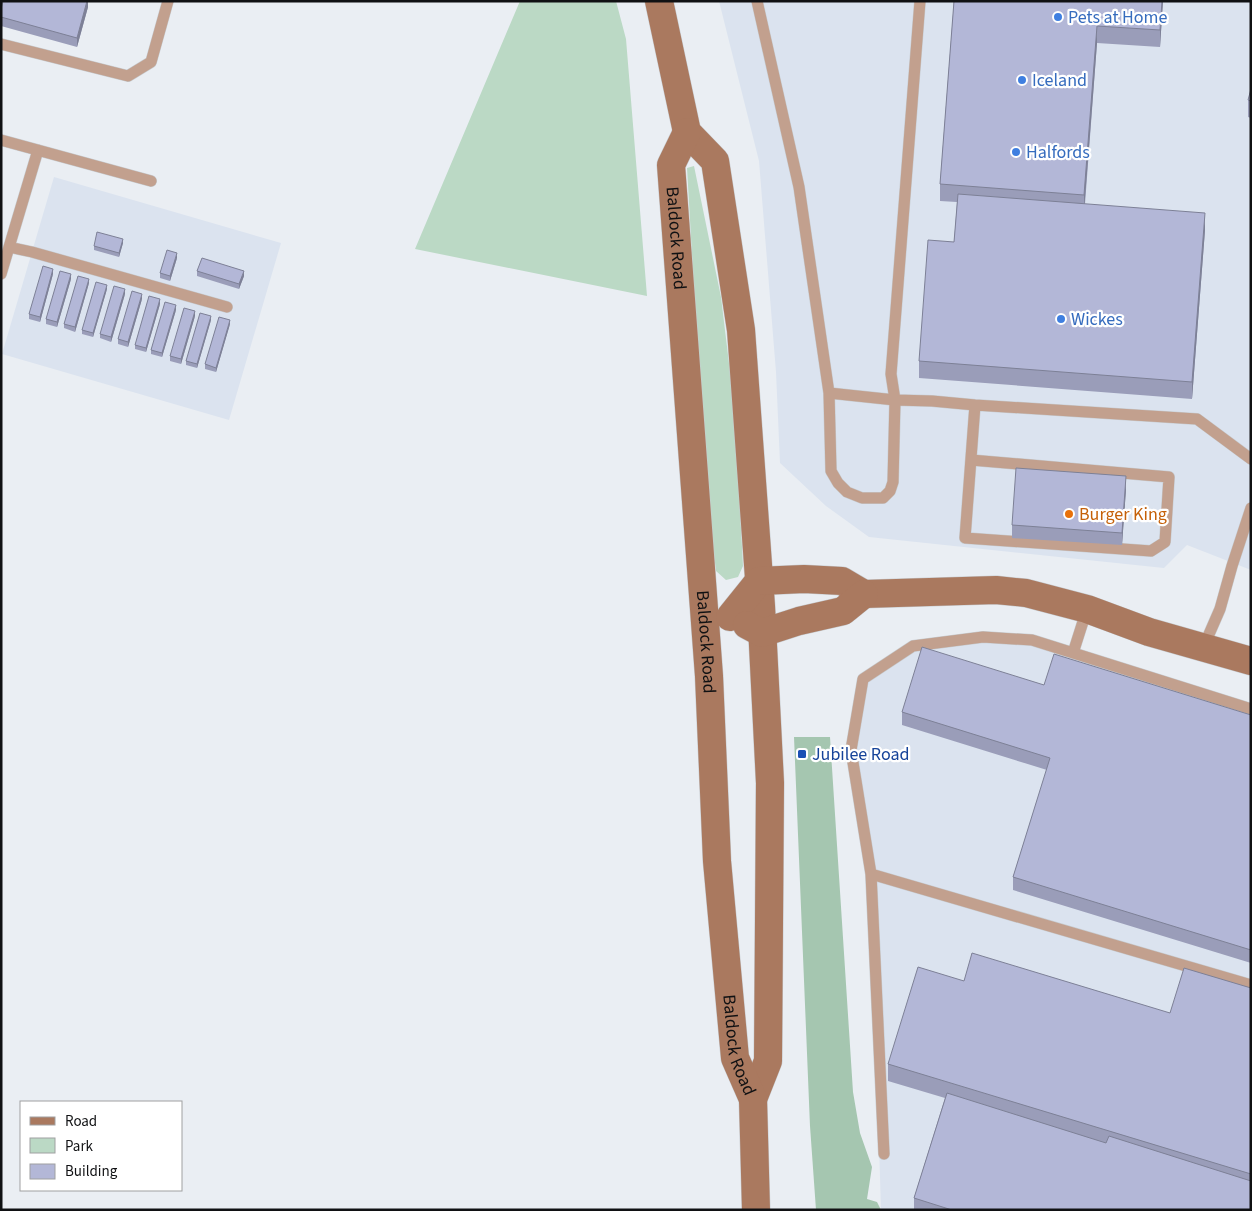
<svg xmlns="http://www.w3.org/2000/svg" width="1252" height="1211" font-family="'Source Sans 3',sans-serif">
	<style>
		.built { fill: #dbe3ef }
		.green { fill: #bbd9c5 }
		.forest { fill: #a5c6b0 }
		.lines { fill: none; stroke-linecap: round; stroke-linejoin: round }
		.lane-casing { stroke: #c7cbcf; stroke-width: 12 }
		.secondary-casing { stroke: #c7cbcf; stroke-width: 29 }
		.lane { stroke: #c2a08e; stroke-width: 11 }
		.secondary { stroke: #aa795f; stroke-width: 28 }
		.wall { fill: #9a9db9 }
		.shaded-wall { fill: #7d8096 }
		.building { fill: #b3b7d7; stroke: #7d8096 }
		.shop-dot { fill: #3f7fe0; stroke: #fff; stroke-width: 2 }
		.food-dot { fill: #e8710a; stroke: #fff; stroke-width: 2 }
		.transit-dot { fill: #1a4fb4; stroke: #fff; stroke-width: 2 }
		.labels { text-anchor: middle; dominant-baseline: central; stroke-width: 4.5; stroke-linejoin: round; paint-order: stroke }
		.shop-label { font-size: 18px; fill: #366cbe; stroke: #fff; text-anchor: start }
		.street-label { font-size: 18px; fill: #101113; stroke: #fff }
		.food-label { font-size: 18px; fill: #c56008; stroke: #fff; text-anchor: start }
		.transit-label { font-size: 18px; fill: #164399; stroke: #fff; text-anchor: start }
	</style>
	<rect width="100%" height="100%" fill="#eaeef3"/>
	<path class="built" d="M 719,1 L 1251,1 L 1251,570 L 1187,545 L 1164,568 L 869,537 L 826,506 L 780,463 L 776,372 L 759,161 Z
		M 54,177 L 281,243 L 229,420 L 2,354 Z
		M 1032,640 L 1251,709 L 1251,1210 L 881,1210 L 871,874 L 851,750 L 863,679 L 913,646 Z"/>
	<path class="green" d="M 520,1 L 616,1 L 626,39 L 647,296 L 415,249 Z
		M 694,166 L 721,297 L 735,413 L 743,566 L 738,577 L 726,580 L 716,571 L 705,481 L 687,168 Z"/>
	<path class="forest" d="M 794,737 L 830,737 L 853,1092 L 860,1133 L 872,1167 L 867,1199 L 877,1202 L 881,1210 L 816,1210 L 810,1126 Z"/>
	<g class="lines">
		<g class="lane-casing">
			<path id="lane" d="M 757,1 L 799,187 L 829,393 L 831,471 L 838,483 L 847,492 L 862,498 L 883,498 L 890,491 L 893,482 L 895,400 L 932,401 L 975,405 L 1197,419 L 1251,459
				M 1,44 L 128,76 L 151,62 L 168,1
				M 1,140 L 151,181
				M 9,247 L 32,252 L 227,307
				M 1,274 L 38,150
				M 829,393 L 895,400 L 891,374 L 920,1
				M 971,460 L 1169,477 L 1165,542 L 1151,551 L 965,538 L 975,405
				M 1203,648 L 1220,609 L 1232,566 L 1251,508
				M 1073,653 L 1087,609
				M 871,874 L 1251,985
				M 884,1154 L 871,874 L 851,750 L 863,679 L 913,646 L 983,637 L 1032,640 L 1251,709"/>
		</g>
		<g class="secondary-casing">
			<g id="secondary">
				<path d="M 659,1 L 687,132 L 715,161 L 741,330 L 761,606 L 770,783 L 768,1061 L 753,1099"/>
				<path id="s1" d="M 687,132 L 671,165 L 709,676 L 717,861 L 735,1058 L 753,1099 L 756,1210"/>
				<path d="M 730,617 L 759,581 L 804,579 L 842,581 L 864,594 L 996,590 L 1026,593 L 1087,609 L 1149,632 L 1251,661"/>
				<path d="M 747,625 L 762,633 L 799,621 L 843,611 L 864,594"/>
			</g>
		</g>
		<use href="#lane" class="lane"/>
		<use href="#secondary" class="secondary"/>
	</g>
	<path class="wall" d="M 88,1 L 88,7 L 77,47 L 1,26 L 1,9 Z
		M 954,1 L 1163,1 L 1160,47 L 1097,43 L 1085,204 L 1205,230 L 1192,399 L 919,378 L 919,361 L 954,242 L 957,202 L 940,201 L 940,184 Z
		M 1251,89 L 1251,118 L 1248,117 L 1248,100 Z
		M 123,243 L 119,257 L 94,250 L 94,246 Z
		M 177,258 L 170,281 L 160,278 L 160,273 Z
		M 197,271 L 244,276 L 239,289 L 197,276 Z
		M 53,274 L 40,322 L 29,319 L 29,314 Z
		M 71,279 L 57,327 L 46,324 L 46,319 Z
		M 89,283 L 75,332 L 64,328 L 64,324 Z
		M 107,289 L 93,337 L 82,334 L 82,330 Z
		M 125,294 L 111,342 L 100,338 L 100,334 Z
		M 142,299 L 128,347 L 118,344 L 118,339 Z
		M 160,304 L 146,352 L 135,349 L 135,345 Z
		M 176,310 L 162,357 L 151,354 L 151,350 Z
		M 195,316 L 181,364 L 170,361 L 170,356 Z
		M 211,320 L 197,368 L 186,365 L 186,361 Z
		M 230,324 L 216,372 L 205,369 L 205,364 Z
		M 1126,489 L 1122,545 L 1012,538 L 1012,525 Z
		M 1044,685 L 1251,715 L 1251,963 L 1013,890 L 1013,877 L 1047,770 L 902,725 L 902,712 Z
		M 964,981 L 1170,1013 L 1251,988 L 1251,1210 L 914,1210 L 914,1198 L 945,1098 L 888,1081 L 888,1064 Z"/>
	<path class="shaded-wall" d="M 87,1 L 88,1 L 88,7 L 77,47 L 77,38 Z
		M 1162,1 L 1163,1 L 1160,47 L 1160,30 Z
		M 1097,26 L 1097,43 L 1084,211 L 1084,195 Z
		M 1205,213 L 1205,230 L 1192,399 L 1192,382 Z
		M 123,239 L 123,243 L 119,257 L 119,253 Z
		M 177,253 L 177,258 L 170,281 L 170,276 Z
		M 53,269 L 53,274 L 40,322 L 40,317 Z
		M 244,271 L 244,276 L 239,289 L 239,284 Z
		M 71,274 L 71,279 L 57,327 L 57,322 Z
		M 89,279 L 89,283 L 75,332 L 75,327 Z
		M 107,285 L 107,289 L 93,337 L 93,333 Z
		M 125,289 L 125,294 L 111,342 L 111,337 Z
		M 142,294 L 142,299 L 128,347 L 128,342 Z
		M 160,299 L 160,304 L 146,352 L 146,348 Z
		M 176,305 L 176,310 L 162,357 L 162,353 Z
		M 195,311 L 195,316 L 181,364 L 181,359 Z
		M 211,316 L 211,320 L 197,368 L 197,364 Z
		M 230,320 L 230,324 L 216,372 L 216,368 Z
		M 1126,476 L 1126,489 L 1122,545 L 1122,533 Z"/>
	<path class="building" d="M 3,1 L 87,1 L 77,38 L 1,17 L 1,9 Z
		M 954,1 L 1162,1 L 1160,30 L 1097,26 L 1084,195 L 940,184 Z
		M 1251,89 L 1251,101 L 1248,100 Z
		M 958,194 L 1205,213 L 1192,382 L 919,361 L 928,240 L 954,242 Z
		M 97,232 L 123,239 L 119,253 L 94,246 Z
		M 167,250 L 177,253 L 170,276 L 160,273 Z
		M 202,258 L 244,271 L 239,284 L 197,271 Z
		M 43,266 L 53,269 L 40,317 L 29,314 Z
		M 60,271 L 71,274 L 57,322 L 46,319 Z
		M 78,276 L 89,279 L 75,327 L 64,324 Z
		M 96,282 L 107,285 L 93,333 L 82,330 Z
		M 114,286 L 125,289 L 111,337 L 100,334 Z
		M 132,291 L 142,294 L 128,342 L 118,339 Z
		M 149,296 L 160,299 L 146,348 L 135,345 Z
		M 165,302 L 176,305 L 162,353 L 151,350 Z
		M 184,308 L 195,311 L 181,359 L 170,356 Z
		M 200,313 L 211,316 L 197,364 L 186,361 Z
		M 219,317 L 230,320 L 216,368 L 205,364 Z
		M 1016,468 L 1126,476 L 1122,533 L 1012,525 Z
		M 922,647 L 1044,685 L 1054,654 L 1251,715 L 1251,950 L 1013,877 L 1050,758 L 902,712 Z
		M 972,953 L 1170,1013 L 1184,968 L 1251,988 L 1251,1174 L 888,1064 L 918,967 L 964,981 Z
		M 947,1093 L 1106,1143 L 1109,1136 L 1251,1181 L 1251,1210 L 952,1210 L 914,1198 Z"/>
	<g class="shop-dot">
		<circle cx="1058" cy="17" r="5"/>
		<circle cx="1022" cy="80" r="5"/>
		<circle cx="1016" cy="152" r="5"/>
		<circle cx="1061" cy="319" r="5"/>
	</g>
	<circle class="food-dot" cx="1069" cy="514" r="5"/>
	<rect class="transit-dot" x="797" y="749" width="10" height="10" rx="2.5"/>
	<g class="labels">
		<g class="shop-label">
			<text x="1068" y="17">Pets at Home</text>
			<text x="1032" y="80">Iceland</text>
			<text x="1026" y="152">Halfords</text>
			<text x="1071" y="319">Wickes</text>
		</g>
		<g class="street-label">
			<text stroke="none"><textPath href="#s1" startOffset="110">Baldock Road</textPath></text>
			<text stroke="none"><textPath href="#s1" startOffset="515">Baldock Road</textPath></text>
			<text stroke="none"><textPath href="#s1" startOffset="920">Baldock Road</textPath></text>
		</g>
		<g class="food-label">
			<text x="1079" y="514">Burger King</text>
		</g>
		<g class="transit-label">
			<text x="812" y="754">Jubilee Road</text>
		</g>
	</g>
	<rect width="1252" height="1211" fill="none" stroke="#101113" stroke-width="5"/>
	<rect x="20" y="1101" width="162" height="90" fill="#ffffff" stroke="#9fa0a1"/>
	<rect x="30" y="1117" width="25" height="8" fill="#aa795f" stroke="#9fa0a1"/>
	<text x="65" y="1126" font-size="15" fill="#101113">Road</text>
	<rect x="30" y="1138" width="25" height="15" fill="#bbd9c5" stroke="#9fa0a1"/>
	<text x="65" y="1151" font-size="15" fill="#101113">Park</text>
	<rect x="30" y="1164" width="25" height="15" fill="#b3b7d7" stroke="#9fa0a1"/>
	<text x="65" y="1176" font-size="15" fill="#101113">Building</text>
</svg>
